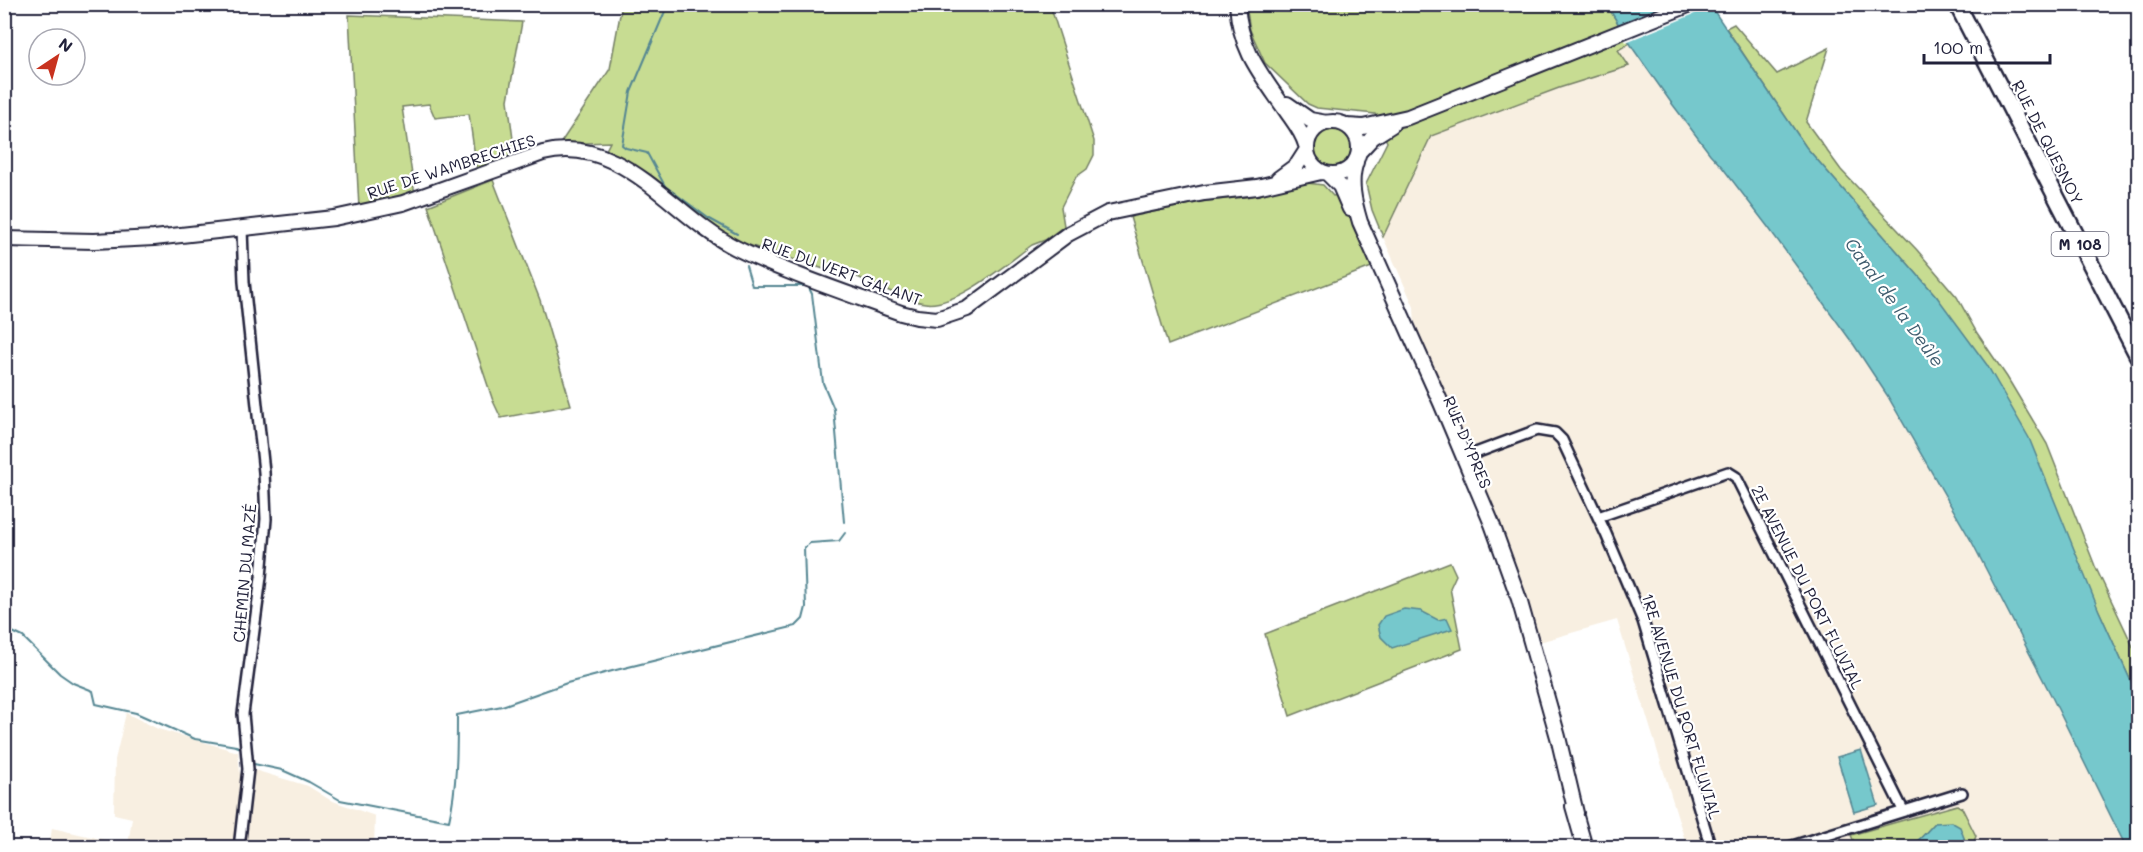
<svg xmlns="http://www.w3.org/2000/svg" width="2143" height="852" font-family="Mali,sans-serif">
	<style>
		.built { fill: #f8efe1 }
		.green { fill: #c7dc92; stroke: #747f66; stroke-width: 1.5 }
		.water { fill: #76c8cc; stroke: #548692; stroke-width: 1.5 }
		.pier { fill: #fff }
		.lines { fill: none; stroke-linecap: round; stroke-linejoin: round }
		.stream { stroke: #548692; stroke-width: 2 }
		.minor-casing { stroke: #22223b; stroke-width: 14 }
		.secondary-casing { stroke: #22223b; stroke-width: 18 }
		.primary-casing { stroke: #22223b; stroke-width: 20 }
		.minor { stroke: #fff; stroke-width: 9 }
		.secondary { stroke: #fff; stroke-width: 14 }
		.primary { stroke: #fff; stroke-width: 15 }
		.labels { text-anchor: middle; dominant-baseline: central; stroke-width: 4.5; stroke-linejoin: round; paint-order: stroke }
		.shield { fill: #fff; stroke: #646476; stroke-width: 1.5 }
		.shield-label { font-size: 15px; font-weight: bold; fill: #22223b }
		.street-label { font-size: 16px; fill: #22223b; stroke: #fff }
		.water-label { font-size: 18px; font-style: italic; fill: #3f5c6e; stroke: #fff }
	</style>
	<rect width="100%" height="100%" fill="#fff"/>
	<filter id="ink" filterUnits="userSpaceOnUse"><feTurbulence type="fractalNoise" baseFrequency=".0167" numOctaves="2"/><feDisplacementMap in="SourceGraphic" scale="12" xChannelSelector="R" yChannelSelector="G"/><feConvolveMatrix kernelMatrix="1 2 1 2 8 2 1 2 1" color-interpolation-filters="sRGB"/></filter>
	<g filter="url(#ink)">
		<path class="built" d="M 1630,43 L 1670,102 L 1768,227 L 1854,345 L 1887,395 L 1973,544 L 2050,693 L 2126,847 L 1687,847 L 1617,620 L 1536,643 L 1413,331 L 1415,328 L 1414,307 L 1383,237 L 1431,136 L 1559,88 L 1628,66 L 1618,50 Z
			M 126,713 L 158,729 L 238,752 L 240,774 L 254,770 L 308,786 L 330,800 L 375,816 L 374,847 L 49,848 L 52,828 L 128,845 L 132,818 L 114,814 L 115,760 Z"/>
		<path class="green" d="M 622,4 L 1050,5 L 1094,141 L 1094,155 L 1087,169 L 1076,177 L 1061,207 L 1064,226 L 1045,240 L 1032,245 C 1007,263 956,308 925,303 C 909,301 893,292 877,286 C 862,280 847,269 830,271 L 727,238 L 606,150 L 610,142 L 560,144 L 610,69 Z
			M 1246,5 L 1607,5 L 1630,43 L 1618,50 L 1629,66 L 1559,88 L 1431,136 L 1383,237 L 1372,210 L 1366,184 L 1387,142 L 1375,114 L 1317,108 L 1308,104 L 1265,63 L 1250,30 Z
			M 349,15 L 522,22 L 508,100 L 515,155 L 477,171 L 469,114 L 435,118 L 429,104 L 402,107 L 415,195 L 359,208 Z
			M 1734,24 L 1777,74 L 1829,48 L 1806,122 L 1841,170 L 1917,250 L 1957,297 L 1977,333 L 2007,377 L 2047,444 L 2095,566 L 2138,657 L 2138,697 L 2099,611 L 1937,297 L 1806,147 L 1726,28 Z
			M1312 148a21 21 0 1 1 42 0a21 21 0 1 1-42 0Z
			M 493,180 L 540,300 L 571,405 L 501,418 L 493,401 L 428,206 Z
			M 1299,182 L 1323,185 L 1333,196 L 1341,195 L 1374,266 L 1168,345 L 1130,217 L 1200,202 L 1252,196 Z
			M 1450,562 L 1456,575 L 1450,588 L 1462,649 L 1290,716 L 1265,634 Z
			M 1957,805 L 1962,808 L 1976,836 L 1972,847 L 1964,847 L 1964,838 L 1935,823 L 1918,841 L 1908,843 L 1891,843 L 1883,847 L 1856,847 L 1851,835 Z"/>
		<path class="water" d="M 961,5 L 999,5 L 987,12 Z
			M 1607,5 L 1710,5 L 1806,147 L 1937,297 L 1987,365 L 2029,438 L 2099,611 L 2138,697 L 2138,847 L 2126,847 L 2050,693 L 1973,544 L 1887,395 L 1854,345 L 1768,227 L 1722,167 L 1710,154 L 1670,101 L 1634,50 Z
			M 1404,609 L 1421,611 L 1438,620 L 1447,618 L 1452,629 L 1392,648 L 1381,637 L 1378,625 L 1384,616 Z
			M 1861,750 L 1878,805 L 1854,812 L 1837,757 Z
			M 1951,822 L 1960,827 L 1964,838 L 1964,847 L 1883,847 C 1893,840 1906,847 1917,841 C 1923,837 1930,828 1935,823 Z"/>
		<path class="pier" d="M 1713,4 L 1714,6 L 1626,42 L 1615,25 L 1666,5 Z"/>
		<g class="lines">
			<path class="stream" d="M 668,4 L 631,92 L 622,145 L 626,148 L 647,153 L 665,186 L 708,218 L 737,234
				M 746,266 L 752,286 L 808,286 L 812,294 L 823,383 L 834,409 L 844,522
				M 4,628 L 23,637 L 60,674 L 73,683 L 93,691 L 96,704 L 136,713 L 195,739 L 236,746 L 241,748 L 243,757
				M 254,764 L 282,770 L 309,782 L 340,800 L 449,821 C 457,786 457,751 457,715 L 502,706 L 567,683 L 616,670 L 796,626 L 803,619 L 806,607 L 804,548 L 810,543 L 839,541 L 845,533"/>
			<g class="minor-casing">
				<path id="minor" d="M 1465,457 L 1537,430 L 1555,433 L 1562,440 L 1606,534 L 1643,621 L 1711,848
					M 1598,517 L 1728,472 L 1736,477 L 1903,810
					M 239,848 L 248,769 L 243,714 L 261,577 L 266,519 L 264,472 L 244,282 L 242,229
					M 1786,848 L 1962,793"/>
			</g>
			<g class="secondary-casing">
				<path id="secondary" d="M 1237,4 C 1240,50 1260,73 1285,109 C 1293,121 1302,131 1306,145
					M 1287,104 L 1310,120 L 1327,123
					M1307 148a26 26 0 1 1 52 0a26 26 0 1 1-52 0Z
					M 1347,126 L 1363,127 L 1408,117 L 1691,4
					M 1359,152 L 1373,137 L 1392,125
					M 1356,162 C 1349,181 1354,202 1360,222 L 1441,403 L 1492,524 L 1519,599 L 1558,737 L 1576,813
					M 1328,174 L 1340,186 L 1350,209
					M 1278,179 L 1297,165 L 1306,151
					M 4,239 L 94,241 L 154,238 L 334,218 L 403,203 L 543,153 C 622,133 673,217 736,248 C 788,274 847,293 901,313 L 917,317 L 937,319 L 967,309 L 1068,234 L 1108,213 L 1204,193 L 1257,187 L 1321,172
					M 1573,806 L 1585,848"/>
			</g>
			<g class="primary-casing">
				<path id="primary" d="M 1957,4 L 2138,356"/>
			</g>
			<use href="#minor" class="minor"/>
			<use href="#secondary" class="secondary"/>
			<use href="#primary" class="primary"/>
		</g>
	</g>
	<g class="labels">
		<rect class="shield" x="2051.5" y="232" width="57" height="24" rx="4.5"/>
		<g class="shield-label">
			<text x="2080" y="244">M 108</text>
		</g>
		<g class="street-label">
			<text transform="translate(2048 142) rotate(63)">RUE DE QUESNOY</text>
			<text transform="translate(451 166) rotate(-18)">RUE DE WAMBRECHIES</text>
			<text transform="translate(842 271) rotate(20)">RUE DU VERT GALANT</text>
			<text transform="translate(1468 442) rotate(67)">RUE D'YPRES</text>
			<text transform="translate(244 573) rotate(-85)">CHEMIN DU MAZÉ</text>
			<text transform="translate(1808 587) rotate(63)">2E AVENUE DU PORT FLUVIAL</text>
			<text transform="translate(1682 706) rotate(73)">1RE AVENUE DU PORT FLUVIAL</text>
		</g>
		<g class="water-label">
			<text transform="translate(1895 302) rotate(54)">Canal de la Deûle</text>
		</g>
	</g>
	<rect width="2143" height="852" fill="none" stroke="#fff" stroke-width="24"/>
	<rect x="12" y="12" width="2119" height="828" fill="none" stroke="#22223b" stroke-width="2" filter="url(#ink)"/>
	<g transform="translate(57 57) rotate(36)"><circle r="28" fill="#ffffff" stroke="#a7a7b1" stroke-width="1.5"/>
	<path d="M0-4.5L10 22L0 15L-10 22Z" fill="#c8321e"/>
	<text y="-9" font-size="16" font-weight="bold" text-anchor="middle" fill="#22223b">N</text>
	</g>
	<path d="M1924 54v9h126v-9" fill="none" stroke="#22223b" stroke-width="3"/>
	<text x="1933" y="54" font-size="18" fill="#22223b" stroke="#ffffff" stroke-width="4.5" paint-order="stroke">100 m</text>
</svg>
